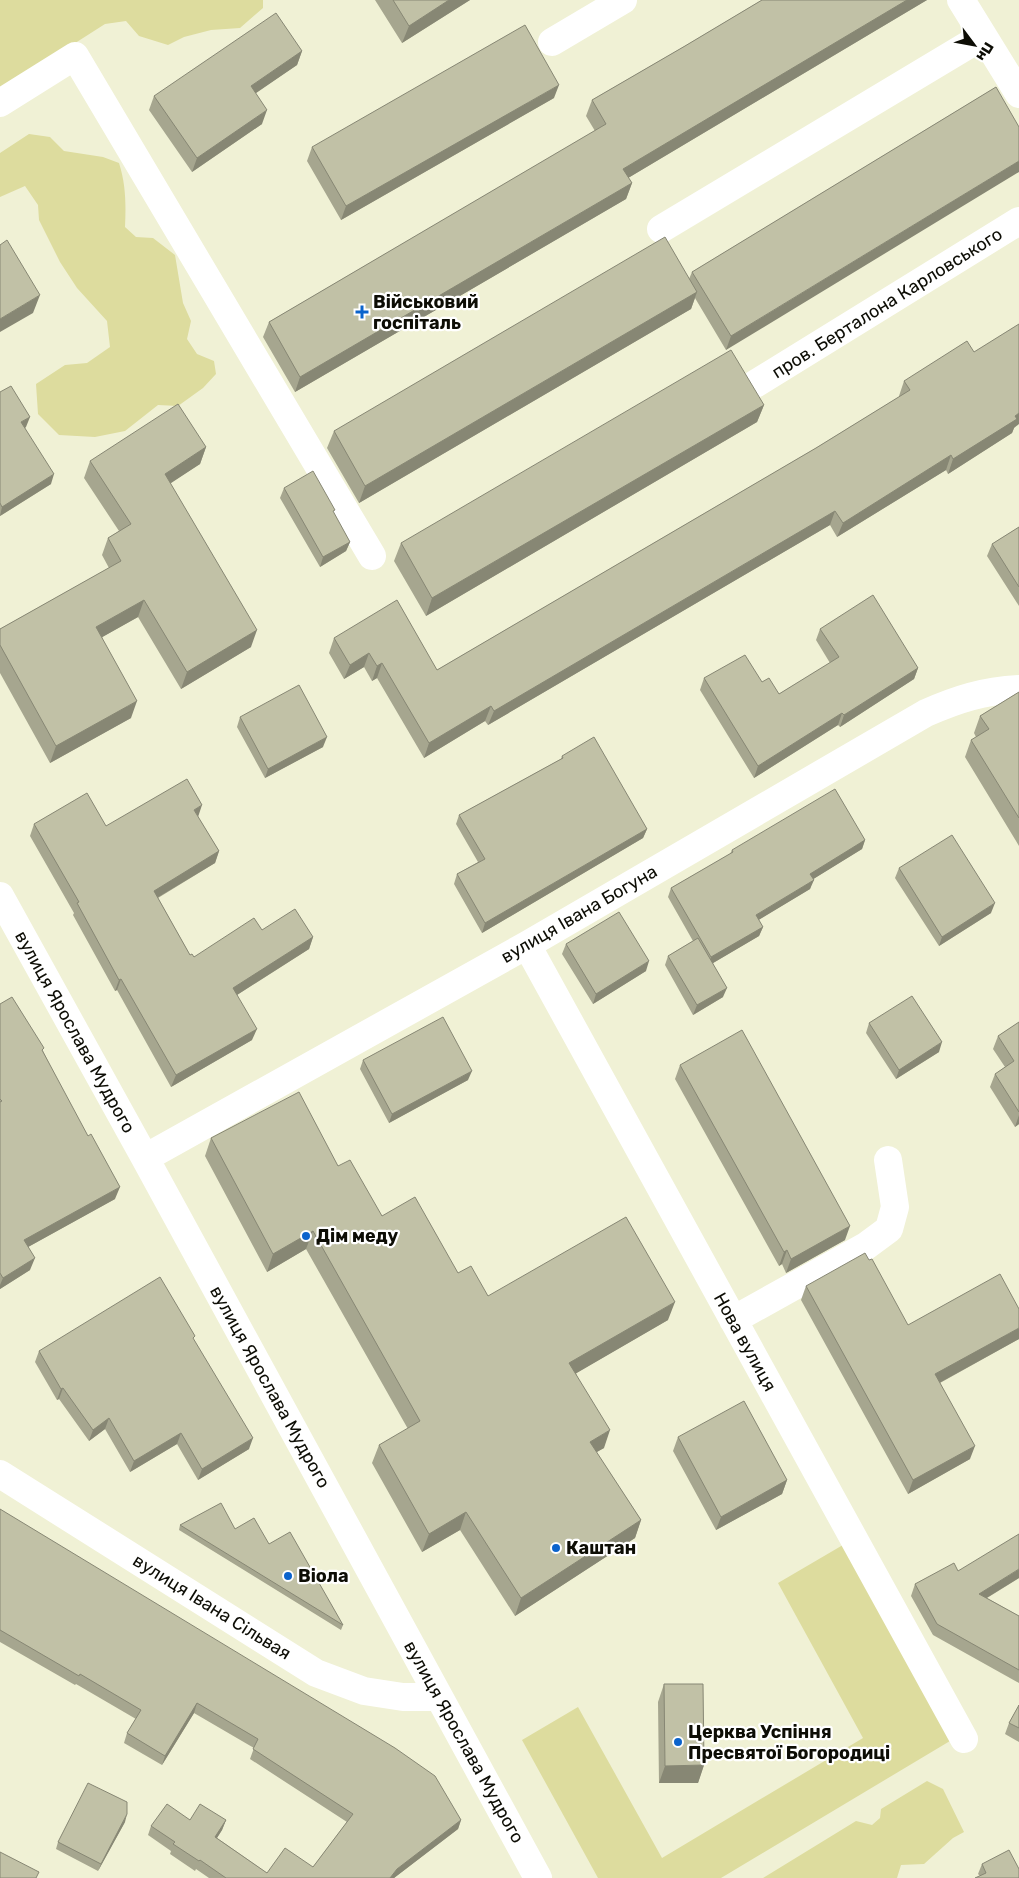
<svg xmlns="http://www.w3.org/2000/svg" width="1019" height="1878" font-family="Rubik,sans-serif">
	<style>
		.green { fill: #dddc9e }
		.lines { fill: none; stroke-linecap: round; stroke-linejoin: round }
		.minor { stroke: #fff; stroke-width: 28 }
		.wall { fill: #a6a68f }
		.shaded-wall { fill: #878774 }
		.building { fill: #c1c1a6; stroke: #878774 }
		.poi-dot { fill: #0b63cc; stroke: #fff; stroke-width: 2 }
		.labels { text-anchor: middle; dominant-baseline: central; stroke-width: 4.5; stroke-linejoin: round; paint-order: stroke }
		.poi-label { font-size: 18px; font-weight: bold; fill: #0d0d05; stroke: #fff; text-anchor: start }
		.street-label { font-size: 18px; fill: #0d0d05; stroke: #fff }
	</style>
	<rect width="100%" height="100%" fill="#f0f1d5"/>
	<path class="green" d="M 0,0 L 263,0 L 263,8 L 240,28 L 211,30 L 184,37 L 168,45 L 139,36 L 126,21 L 105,24 L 0,91 Z
		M 29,134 L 50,137 L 64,151 L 103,157 L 119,163 C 126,185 126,205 125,227 L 136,237 L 153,238 L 175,255 L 183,303 L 191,321 L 187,339 L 197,354 L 214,361 L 216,374 L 203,388 L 178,406 L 158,405 L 125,431 L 95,437 L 59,435 L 38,414 L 36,384 L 65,365 L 87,363 L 110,347 L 107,321 L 77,288 L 60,262 L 39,220 L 38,205 L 25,186 L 0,197 L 0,153 Z
		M 848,1542 L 955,1738 L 721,1878 L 598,1878 L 522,1740 L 578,1707 L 662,1858 L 863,1738 L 778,1583 Z
		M 927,1781 L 943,1789 L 964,1832 L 953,1838 L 924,1864 L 901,1865 L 897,1878 L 763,1878 L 856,1821 L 872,1825 L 880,1818 L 881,1809 Z"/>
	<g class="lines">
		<path class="minor" d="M 961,0 L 1019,94
			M 552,42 L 623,0
			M 0,103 L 75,56 L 372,556
			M 661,229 L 983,36
			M 755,384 L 1019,221
			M 0,896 L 145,1158 L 538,1878
			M 527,945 L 964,1739
			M 145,1158 L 527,945 L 926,713 C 958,699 983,691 1019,689
			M 733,1320 L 866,1246 L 889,1229 L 895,1207 L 888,1160
			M 0,1474 L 316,1673 L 364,1691 L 403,1697 L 439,1697"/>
	</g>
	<path class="wall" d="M 375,0 L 470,0 L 402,43 Z
		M 762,0 L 927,0 L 628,178 L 632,183 L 626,199 L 295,392 L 263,337 L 269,322 L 595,131 L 586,116 L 592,100 L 685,46 Z
		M 302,51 L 297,65 L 255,93 L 262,124 L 192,172 L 149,110 L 154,96 Z
		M 996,87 L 726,350 L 695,298 L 691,309 L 359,503 L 327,448 L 334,431 L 689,279 L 692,272 Z
		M 554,98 L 341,220 L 307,161 L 312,147 Z
		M 904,381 L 1014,428 L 1012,433 L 948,474 L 946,470 L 837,537 L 830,525 L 488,725 L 485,721 L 424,758 L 377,678 L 372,681 L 364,667 L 344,679 L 329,653 L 334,638 L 437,670 L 816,448 L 899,397 L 899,396 Z
		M 0,392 L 26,427 L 25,428 L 51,484 L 0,516 Z
		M 764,405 L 757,422 L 426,616 L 394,561 L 401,543 Z
		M 206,447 L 200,464 L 170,483 L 251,647 L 181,689 L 138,617 L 102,637 L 131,718 L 50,763 L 0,673 L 0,629 L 109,568 L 102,555 L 108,538 L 119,531 L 84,478 L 90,461 Z
		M 284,488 L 334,514 L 350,542 L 346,551 L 320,567 L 280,498 Z
		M 1019,527 L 1019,606 L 987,556 L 992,544 Z
		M 820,629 L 918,668 L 914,679 L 840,727 L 838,725 L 754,778 L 700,690 L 704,678 L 762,682 L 779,694 L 830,663 L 816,640 Z
		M 1019,692 L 1019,846 L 965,757 L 971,740 L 976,737 L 974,733 L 980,716 Z
		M 240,717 L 323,747 L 265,778 L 237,727 Z
		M 562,756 L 647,829 L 643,838 L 482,933 L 454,884 L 457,874 L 478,862 L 456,824 L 459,815 L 561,759 Z
		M 198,817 L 219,851 L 215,863 L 158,898 L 190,955 L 194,957 L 262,930 L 313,937 L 309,949 L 237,995 L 252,1040 L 171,1087 L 117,990 L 115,991 L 73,915 L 74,913 L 30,836 L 34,824 L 106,826 Z
		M 865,840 L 862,849 L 813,879 L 810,889 L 758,920 L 763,927 L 759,936 L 713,963 L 723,997 L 693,1015 L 665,965 L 668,956 L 693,941 L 668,897 L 671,888 L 730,854 L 732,850 Z
		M 899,868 L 991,913 L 939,946 L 895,878 Z
		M 566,944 L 646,971 L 593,1004 L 562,954 Z
		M 0,1004 L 43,1051 L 115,1199 L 28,1247 L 30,1270 L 0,1289 Z
		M 1019,1022 L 1019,1124 L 1015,1127 L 990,1087 L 995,1074 L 1005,1067 L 993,1049 L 998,1036 Z
		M 869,1023 L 939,1052 L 896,1079 L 866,1033 Z
		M 363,1060 L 468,1080 L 389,1123 L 360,1069 Z
		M 680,1065 L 845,1240 L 786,1273 L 782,1264 L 779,1266 L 675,1079 Z
		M 211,1138 L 338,1166 L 382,1216 L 488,1296 L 668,1320 L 576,1373 L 604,1448 L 596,1452 L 641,1520 L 635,1538 L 515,1616 L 460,1530 L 422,1552 L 372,1463 L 379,1445 L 408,1429 L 306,1249 L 267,1272 L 205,1156 Z
		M 806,1286 L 908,1325 L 1019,1339 L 940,1383 L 970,1459 L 908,1494 L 801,1300 Z
		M 194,1340 L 249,1449 L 198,1480 L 177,1444 L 130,1472 L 105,1429 L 89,1441 L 59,1399 L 57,1400 L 35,1362 L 39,1351 Z
		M 678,1437 L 787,1480 L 782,1494 L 716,1530 L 673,1451 Z
		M 0,1509 L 461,1820 L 458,1829 L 394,1878 L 209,1878 L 196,1869 L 195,1871 L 170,1854 L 171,1851 L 148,1835 L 151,1826 L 190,1820 L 226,1820 L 222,1830 L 217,1838 L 267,1873 L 313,1867 L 347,1822 L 250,1759 L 254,1748 L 194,1713 L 162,1765 L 124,1743 L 127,1733 L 136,1719 L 76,1684 L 75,1685 L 0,1642 Z
		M 180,1525 L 235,1529 L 269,1544 L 343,1625 L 341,1630 L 179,1530 Z
		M 958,1571 L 1019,1578 L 987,1598 L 1019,1616 L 1019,1683 L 933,1635 L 911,1596 L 915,1584 Z
		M 664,1684 L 704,1765 L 698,1783 L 659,1783 L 658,1702 Z
		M 1019,1705 L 1019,1742 L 1005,1734 L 1009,1723 Z
		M 125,1822 L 98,1871 L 56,1849 L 58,1842 Z
		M 982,1864 L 1019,1869 L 980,1876 L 978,1874 Z"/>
	<path class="shaded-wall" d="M 449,0 L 470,0 L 402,43 L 409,26 Z
		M 907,0 L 927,0 L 618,184 L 623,169 Z
		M 302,51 L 297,65 L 246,100 L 251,86 Z
		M 559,85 L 554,98 L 341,220 L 346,206 Z
		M 267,110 L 262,124 L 192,172 L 197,158 Z
		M 1019,161 L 1019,172 L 726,350 L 731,336 Z
		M 632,183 L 626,199 L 295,392 L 300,377 Z
		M 697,292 L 691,309 L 359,503 L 365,486 Z
		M 40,295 L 33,313 L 0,332 L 0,319 Z
		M 764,405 L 757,422 L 426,616 L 432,598 Z
		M 1019,413 L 1019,424 L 1014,428 L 1012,433 L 948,474 L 953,459 Z
		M 30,417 L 26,427 L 18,432 L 21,422 Z
		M 206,447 L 200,464 L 159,491 L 165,474 Z
		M 951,455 L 946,470 L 837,537 L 843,523 Z
		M 54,474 L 51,484 L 0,516 L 2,507 Z
		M 835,511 L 830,525 L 488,725 L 494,711 Z
		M 350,542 L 346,551 L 320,567 L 323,557 Z
		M 144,600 L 138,617 L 90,644 L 96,627 Z
		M 257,630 L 251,647 L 181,689 L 187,672 Z
		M 369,653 L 364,667 L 344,679 L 350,665 Z
		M 382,663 L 377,678 L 372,681 L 377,666 Z
		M 918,668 L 914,679 L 840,727 L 844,715 Z
		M 137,701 L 131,718 L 50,763 L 56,746 Z
		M 491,706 L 485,721 L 424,758 L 429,743 Z
		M 842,713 L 838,725 L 754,778 L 758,766 Z
		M 327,737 L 323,747 L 265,778 L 268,769 Z
		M 202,805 L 198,817 L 194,810 Z
		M 647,829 L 643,838 L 482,933 L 485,923 Z
		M 865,840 L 862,849 L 807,883 L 810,874 Z
		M 219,851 L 215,863 L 150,902 L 154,891 Z
		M 814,880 L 810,889 L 752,924 L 756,915 Z
		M 995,903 L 991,913 L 939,946 L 942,937 Z
		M 763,927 L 759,936 L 708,966 L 711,957 Z
		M 313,937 L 309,949 L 229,1000 L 233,988 Z
		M 649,961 L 646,971 L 593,1004 L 596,994 Z
		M 121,979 L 117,990 L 115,991 L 119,980 Z
		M 727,988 L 723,997 L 693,1015 L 697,1005 Z
		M 257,1029 L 252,1040 L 171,1087 L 176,1075 Z
		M 942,1042 L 939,1052 L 896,1079 L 899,1070 Z
		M 472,1071 L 468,1080 L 389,1123 L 392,1114 Z
		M 1019,1115 L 1019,1124 L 1015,1127 Z
		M 120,1187 L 115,1199 L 19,1252 L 24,1240 Z
		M 850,1226 L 845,1240 L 786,1273 L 791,1259 Z
		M 313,1231 L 306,1249 L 267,1272 L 273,1254 Z
		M 787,1250 L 782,1264 L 779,1266 L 784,1252 Z
		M 35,1258 L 30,1270 L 0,1289 L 0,1285 L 3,1278 Z
		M 675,1302 L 668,1320 L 563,1381 L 569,1363 Z
		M 1019,1328 L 1019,1339 L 930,1388 L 935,1374 Z
		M 63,1388 L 59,1399 L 57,1400 L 61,1389 Z
		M 109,1418 L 105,1429 L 89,1441 L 93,1430 Z
		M 610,1430 L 604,1448 L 583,1460 L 590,1442 Z
		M 181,1433 L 177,1444 L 130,1472 L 134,1461 Z
		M 253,1438 L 249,1449 L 198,1480 L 202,1469 Z
		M 975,1446 L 970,1459 L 908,1494 L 913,1480 Z
		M 787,1480 L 782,1494 L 716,1530 L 721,1517 Z
		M 466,1512 L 460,1530 L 422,1552 L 429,1534 Z
		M 641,1520 L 635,1538 L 515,1616 L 521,1598 Z
		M 1019,1569 L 1019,1578 L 975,1605 L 979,1594 Z
		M 197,1703 L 194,1713 L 162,1765 L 165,1756 Z
		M 704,1765 L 698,1783 L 659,1783 L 665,1766 Z
		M 127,1814 L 125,1822 L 98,1871 L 101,1864 Z
		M 226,1820 L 222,1830 L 211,1847 L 215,1837 Z
		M 461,1820 L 458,1829 L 394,1878 L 390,1878 L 397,1869 Z"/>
	<path class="building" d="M 393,0 L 449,0 L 409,26 Z
		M 762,0 L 907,0 L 623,169 L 632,183 L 300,377 L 269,322 L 606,124 L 592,100 L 685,46 Z
		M 276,13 L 302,51 L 251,86 L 267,110 L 197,158 L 154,96 Z
		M 525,25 L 559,85 L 346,206 L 312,147 Z
		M 996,87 L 1019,127 L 1019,161 L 731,336 L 692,272 Z
		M 665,237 L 697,292 L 365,486 L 334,431 Z
		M 7,240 L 40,295 L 0,319 L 0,245 Z
		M 1019,324 L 1019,413 L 1015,416 L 1017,419 L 953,459 L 951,455 L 843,523 L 835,511 L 494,711 L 491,706 L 429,743 L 382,663 L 377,666 L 369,653 L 350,665 L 334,638 L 397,600 L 437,670 L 816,448 L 910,390 L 904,381 L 967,341 L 974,352 Z
		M 731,350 L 764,405 L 432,598 L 401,543 Z
		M 11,386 L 30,417 L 21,422 L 54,474 L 2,507 L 0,503 L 0,392 Z
		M 178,404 L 206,447 L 165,474 L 257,630 L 187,672 L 144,600 L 96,627 L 137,701 L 56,746 L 0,645 L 0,629 L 121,561 L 108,538 L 131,524 L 90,461 Z
		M 313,471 L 335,510 L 333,511 L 350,542 L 323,557 L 284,488 Z
		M 1019,527 L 1019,587 L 992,544 Z
		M 873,595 L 918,668 L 844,715 L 842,713 L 758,766 L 704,678 L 745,655 L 762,682 L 769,678 L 779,694 L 839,657 L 820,629 Z
		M 299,685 L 327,737 L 268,769 L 240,717 Z
		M 1019,692 L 1019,818 L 971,740 L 989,729 L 980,716 Z
		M 594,737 L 647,829 L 485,923 L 457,874 L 485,859 L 459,815 L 563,758 L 562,756 Z
		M 187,779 L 202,805 L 194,810 L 219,851 L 154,891 L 190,955 L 192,954 L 194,957 L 254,918 L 262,930 L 295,909 L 313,937 L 233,988 L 257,1029 L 176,1075 L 121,979 L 119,980 L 77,903 L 79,902 L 34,824 L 87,793 L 106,826 Z
		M 835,789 L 865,840 L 810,874 L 814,880 L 756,915 L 763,927 L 711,957 L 671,888 L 733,852 L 732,850 Z
		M 952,835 L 995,903 L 942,937 L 899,868 Z
		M 619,912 L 649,961 L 596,994 L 566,944 Z
		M 698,938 L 727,988 L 697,1005 L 668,956 Z
		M 912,996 L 942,1042 L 899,1070 L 869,1023 Z
		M 12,997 L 44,1048 L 42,1050 L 88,1136 L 91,1134 L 120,1187 L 24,1240 L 35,1258 L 3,1278 L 0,1273 L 0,1102 L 2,1101 L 0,1099 L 0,1004 Z
		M 443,1017 L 472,1071 L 392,1114 L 363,1060 Z
		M 1019,1022 L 1019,1112 L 995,1074 L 1014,1061 L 998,1036 Z
		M 742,1030 L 850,1226 L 791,1259 L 787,1250 L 784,1252 L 680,1065 Z
		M 299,1092 L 338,1166 L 350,1160 L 382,1216 L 415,1197 L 458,1273 L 471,1266 L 488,1296 L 626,1217 L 675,1302 L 569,1363 L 610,1430 L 590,1442 L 641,1520 L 521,1598 L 466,1512 L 429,1534 L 379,1445 L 420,1421 L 313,1231 L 273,1254 L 211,1138 Z
		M 865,1253 L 869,1260 L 872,1259 L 908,1325 L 1000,1274 L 1019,1309 L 1019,1328 L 935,1374 L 975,1446 L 913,1480 L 806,1286 Z
		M 160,1277 L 195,1336 L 193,1338 L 253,1438 L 202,1469 L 181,1433 L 134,1461 L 109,1418 L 93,1430 L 63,1388 L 61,1389 L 39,1351 Z
		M 744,1401 L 787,1480 L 721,1517 L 678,1437 Z
		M 221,1503 L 235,1529 L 254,1518 L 269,1544 L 290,1532 L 343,1625 L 180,1525 Z
		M 0,1509 L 395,1748 L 435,1776 L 461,1820 L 397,1869 L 390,1878 L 226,1878 L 200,1860 L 199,1861 L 173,1844 L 175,1842 L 151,1826 L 167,1804 L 190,1820 L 200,1804 L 226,1820 L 215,1837 L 267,1873 L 285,1848 L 313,1867 L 353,1814 L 253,1749 L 258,1739 L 197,1703 L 165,1756 L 127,1733 L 141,1710 L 80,1674 L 79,1676 L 0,1630 Z
		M 1019,1534 L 1019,1569 L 979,1594 L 1019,1616 L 1019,1670 L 937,1624 L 915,1584 L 954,1563 L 958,1571 Z
		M 664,1684 L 703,1684 L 704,1765 L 665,1766 Z
		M 1019,1705 L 1019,1728 L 1009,1723 Z
		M 88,1783 L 127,1802 L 127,1814 L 101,1864 L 58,1842 Z
		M 1009,1850 L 1019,1869 L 1019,1878 L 975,1878 L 986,1873 L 982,1864 Z
		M 0,1852 L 39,1872 L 36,1878 L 0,1878 Z"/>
	<g class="poi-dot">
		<path d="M359.5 304.5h5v5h5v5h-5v5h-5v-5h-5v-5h5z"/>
		<circle cx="306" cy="1236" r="5"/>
		<circle cx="556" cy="1548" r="5"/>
		<circle cx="288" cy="1576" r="5"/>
		<circle cx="678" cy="1742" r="5"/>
	</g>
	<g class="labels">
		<g class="poi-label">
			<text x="373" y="302">Військовий<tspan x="373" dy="21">госпіталь</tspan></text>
			<text x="316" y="1236">Дім меду</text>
			<text x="566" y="1548">Каштан</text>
			<text x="298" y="1576">Віола</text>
			<text x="688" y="1732">Церква Успіння<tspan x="688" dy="21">Пресвятої Богородиці</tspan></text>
		</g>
		<g class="street-label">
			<text transform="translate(887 303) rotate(-32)">пров. Берталона Карловського</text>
			<text transform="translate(579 914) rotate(-30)">вулиця Івана Богуна</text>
			<text transform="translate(75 1032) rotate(61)">вулиця Ярослава Мудрого</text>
			<text transform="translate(745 1342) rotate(61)">Нова вулиця</text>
			<text transform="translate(270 1387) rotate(61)">вулиця Ярослава Мудрого</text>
			<text transform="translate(212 1607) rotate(32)">вулиця Івана Сільвая</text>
			<text transform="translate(464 1742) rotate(61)">вулиця Ярослава Мудрого</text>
		</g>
	</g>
	<g transform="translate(974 45) rotate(122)" stroke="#ffffff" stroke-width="4" paint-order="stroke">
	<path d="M0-4L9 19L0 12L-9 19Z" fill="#0d0d05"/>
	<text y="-8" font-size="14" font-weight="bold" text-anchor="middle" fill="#0d0d05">Пн</text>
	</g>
</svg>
